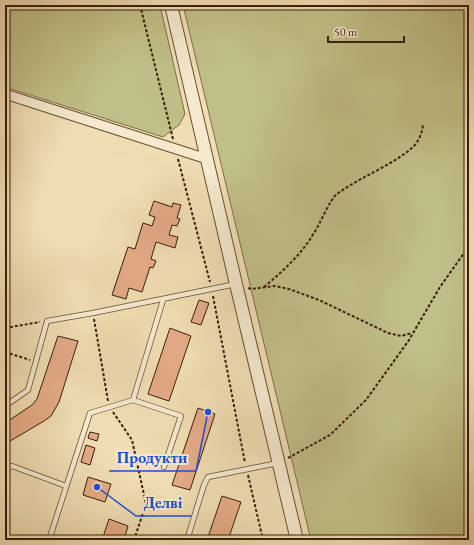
<svg xmlns="http://www.w3.org/2000/svg" width="474" height="545" font-family="'EB Garamond',serif">
	<style>
		.green { fill: #c1bf88; stroke: #7c6e48 }
		.building { fill: #e4ab86; stroke: #381e09 }
		.lines { fill: none; stroke-linecap: round; stroke-linejoin: round }
		.service-casing { stroke: #664e34; stroke-width: 6 }
		.minor-casing { stroke: #664e34; stroke-width: 11 }
		.tertiary-casing { stroke: #664e34; stroke-width: 14 }
		.path { stroke: #381e09; stroke-width: 2; stroke-dasharray: 3 2; stroke-linecap: butt }
		.service { stroke: #f5e9ce; stroke-width: 4.5 }
		.minor { stroke: #f5e9ce; stroke-width: 9 }
		.tertiary { stroke: #f5e9ce; stroke-width: 12 }
		.leader { fill: none; stroke: #1d4ed8; stroke-width: 1.5 }
		.callout-dot { fill: #1d4ed8; stroke: #f5e9ce; stroke-width: 1.5 }
		.callout-label { font-size: 16px; text-anchor: middle; font-weight: bold; fill: #1d4ed8; stroke: #f5e9ce; stroke-width: 4; stroke-linejoin: round; paint-order: stroke }
	</style>
	<rect width="100%" height="100%" fill="#f0ddb3"/>
	<filter id="stains"><feTurbulence type="fractalNoise" baseFrequency=".005" numOctaves="4"/><feColorMatrix values="0 0 0 0 .2 0 0 0 0 .09 0 0 0 0 .02 0 0 0 .5 -.17"/></filter>
	<radialGradient id="worn" r=".72"><stop offset=".6" stop-color="#630" stop-opacity="0"/><stop offset="1" stop-color="#630" stop-opacity=".3"/></radialGradient>
	<path class="green" d="M 5,5 L 160,5 L 185,114 L 179,125 L 163,137 L 5,87 Z
		M 183,5 L 469,5 L 469,292 L 466,297 L 469,318 L 469,540 L 311,540 Z"/>
	<path class="building" d="M 154,201 L 172,207 L 173,203 L 181,205 L 177,218 L 180,219 L 177,226 L 172,225 L 169,235 L 178,237 L 175,248 L 156,242 L 151,259 L 156,261 L 153,268 L 150,267 L 142,292 L 129,288 L 126,299 L 112,295 L 128,247 L 135,249 L 143,223 L 152,226 L 155,217 L 149,215 Z
		M 199,300 L 209,303 L 201,325 L 191,322 Z
		M 170,328 L 191,336 L 169,401 L 148,394 Z
		M 58,336 L 78,341 L 59,402 L 51,416 L 44,421 L 5,444 L 5,423 L 32,405 L 37,399 Z
		M 198,408 L 215,414 L 190,490 L 172,485 Z
		M 90,432 L 99,434 L 97,441 L 88,438 Z
		M 86,445 L 95,448 L 90,465 L 81,462 Z
		M 88,477 L 111,484 L 105,502 L 83,495 Z
		M 222,496 L 241,502 L 228,540 L 207,540 Z
		M 109,519 L 128,526 L 124,540 L 102,540 Z"/>
	<g class="lines">
		<g class="service-casing">
			<path id="service" d="M 133,400 L 181,416 L 164,467
				M 5,406 L 28,390 L 47,321 L 93,313 L 236,284
				M 5,470 L 12,466 L 66,486
				M 49,540 L 90,413 L 133,400 L 163,300
				M 187,540 L 204,485 L 208,477 L 278,463"/>
		</g>
		<g class="minor-casing">
			<path id="minor" d="M 5,94 L 207,159"/>
		</g>
		<g class="tertiary-casing">
			<path id="tertiary" d="M 171,5 L 236,284 L 297,540"/>
		</g>
		<path class="path" d="M 140,5 L 173,139
			M 178,159 L 210,282
			M 264,287 C 283,271 301,255 314,233 C 320,224 330,199 337,194 C 360,177 393,165 413,147 C 419,141 422,133 423,125
			M 248,288 L 251,289 L 275,286 L 289,289 L 319,300 L 388,333 L 401,336 L 412,333
			M 213,296 L 245,463
			M 94,319 L 108,401
			M 5,328 L 40,322
			M 5,352 L 30,360
			M 113,412 L 132,440 L 146,504 L 134,540
			M 288,458 L 330,435 L 366,400 L 409,340 L 440,287 L 469,246
			M 248,475 L 263,540"/>
		<use href="#service" class="service"/>
		<use href="#minor" class="minor"/>
		<use href="#tertiary" class="tertiary"/>
	</g>
	<path class="leader" d="M208 412L196 471H109M97 487L136 516H191"/>
	<g class="callout-dot">
		<circle cx="208" cy="412" r="4"/>
		<circle cx="97" cy="487" r="4"/>
	</g>
	<g class="callout-label">
		<text x="152" y="463">Продукти</text>
		<text x="163" y="508">Делві</text>
	</g>
	<rect width="474" height="545" fill="none" stroke="#f0ddb3" stroke-width="20"/>
	<rect x="6" y="6" width="462" height="533" fill="none" stroke="#381e09" stroke-width="2"/>
	<rect x="10" y="10" width="454" height="525" fill="none" stroke="#381e09"/>
	<path d="M328 36v6h76v-6" fill="none" stroke="#381e09" stroke-width="2"/>
	<text x="334" y="36" font-size="12" fill="#381e09" stroke="#f5e9ce" stroke-width="3" paint-order="stroke">50 m</text>
	<rect width="100%" height="100%" filter="url(#stains)"/>
	<rect width="100%" height="100%" fill="url(#worn)"/>
</svg>
